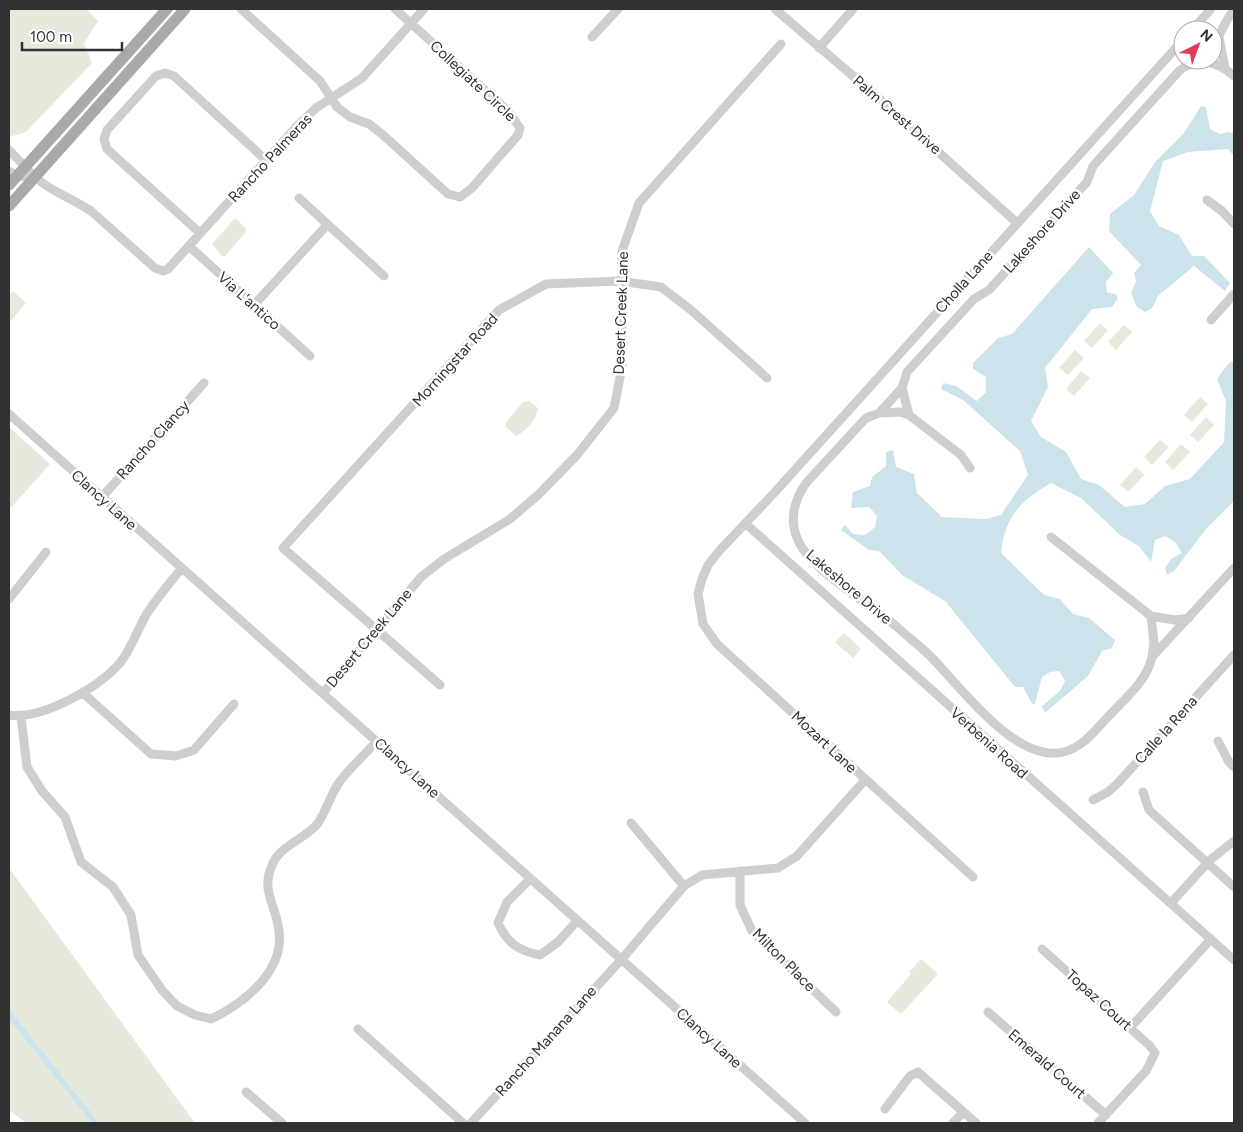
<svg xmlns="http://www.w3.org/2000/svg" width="1243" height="1132" font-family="Figtree,sans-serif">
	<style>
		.green { fill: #e5eadd }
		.water { fill: #cde3ec }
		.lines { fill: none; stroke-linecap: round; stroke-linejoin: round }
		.minor { stroke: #cecece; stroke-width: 9 }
		.major { stroke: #a9a9a9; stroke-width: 11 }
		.labels { text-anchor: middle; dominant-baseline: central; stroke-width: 5; stroke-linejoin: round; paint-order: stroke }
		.street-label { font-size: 15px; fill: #313131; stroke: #fff }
	</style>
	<rect width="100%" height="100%" fill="#fff"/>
	<path class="green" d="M 9,9 L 86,9 L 98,21 L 84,43 L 92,63 L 26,132 L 9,137 Z
		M 234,219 L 237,219 L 246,229 L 246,232 L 225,256 L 222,256 L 212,244 Z
		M 13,291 L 26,303 L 9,323 L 9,295 Z
		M 1100,323 L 1108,330 L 1092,348 L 1084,341 Z
		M 1124,325 L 1132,332 L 1116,350 L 1108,342 Z
		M 1075,350 L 1084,358 L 1068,375 L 1059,368 Z
		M 1081,371 L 1090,378 L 1074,396 L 1066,389 Z
		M 1200,397 L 1208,404 L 1192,422 L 1184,415 Z
		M 529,401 L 538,408 C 537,419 526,432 516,436 L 505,426 L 506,422 L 523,402 Z
		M 1206,417 L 1214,425 L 1198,442 L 1190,435 Z
		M 9,427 L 50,464 L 9,510 Z
		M 1160,440 L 1169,447 L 1152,465 L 1144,457 Z
		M 1181,444 L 1190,452 L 1173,470 L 1165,462 Z
		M 1136,467 L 1144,475 L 1128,492 L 1120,485 Z
		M 844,633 L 861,649 L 853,658 L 835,642 Z
		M 9,868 L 195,1123 L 26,1123 L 9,1110 Z
		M 921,959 L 938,974 L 901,1014 L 887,1002 L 911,974 L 909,972 Z"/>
	<path class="water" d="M 1201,106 L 1206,107 L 1210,129 L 1220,134 L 1228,132 L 1234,133 L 1234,156 L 1228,149 L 1188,152 L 1163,161 L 1150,211 L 1159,226 L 1179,235 L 1192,256 L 1204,256 L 1230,283 L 1225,291 L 1194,266 L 1158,296 L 1152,308 L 1145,312 L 1137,307 L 1131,293 L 1136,281 L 1134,273 L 1141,265 L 1109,231 L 1110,214 L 1134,195 L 1155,162 L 1184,133 Z
		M 1089,247 L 1113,273 L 1106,282 L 1107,292 L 1116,294 L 1118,298 L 1112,307 L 1092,309 L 1045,368 L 1048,387 L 1031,421 L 1041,437 L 1066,452 L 1081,479 L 1099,485 L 1125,507 L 1145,504 L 1165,486 L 1190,479 L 1224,442 L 1226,401 L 1217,379 L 1228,364 L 1234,361 L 1234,501 L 1206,529 L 1174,571 L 1167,575 L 1165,568 L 1171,559 L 1182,553 L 1175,542 L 1165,536 L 1155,540 L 1151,562 L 1139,546 L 1120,535 L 1081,498 L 1051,483 C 1020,501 1005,517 1001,553 L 1044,595 L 1060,599 L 1073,614 L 1089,618 L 1115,640 L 1112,648 L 1102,651 L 1088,676 L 1045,713 L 1042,706 L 1060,691 L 1065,681 L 1059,671 L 1050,672 L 1042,677 L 1035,704 L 1032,704 L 1023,687 L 1015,687 L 945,601 L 902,575 L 879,551 L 869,550 L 841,530 L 845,525 L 853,534 L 865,535 L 875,527 L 877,516 L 869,507 L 851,508 L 853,492 L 870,486 L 872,477 L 886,466 L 886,452 L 893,450 L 896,467 L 914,474 L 917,493 L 942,517 L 986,519 L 1001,515 L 1028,475 L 1020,451 L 963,400 L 941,389 L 943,383 L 956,386 L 977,401 L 986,392 L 986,377 L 973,369 L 973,363 L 998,338 L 1012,334 Z
		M 9,1009 L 99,1123 L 92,1123 L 9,1019 Z"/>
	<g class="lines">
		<path class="minor" d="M 241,9 L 320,81 L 337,107 L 350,117 L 369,124 L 382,134 L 448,194 L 460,197 L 472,188 L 518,135 L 520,128 L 508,111 L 395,9
			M 775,9 L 874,94 L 1017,223
			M 1192,30 L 1211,9
			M 592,37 L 618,9
			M 1219,37 L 1225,68
			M 1213,44 C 1222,34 1223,23 1234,10
			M 819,48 L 853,9
			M 1234,76 C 1218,62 1199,56 1180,70 L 1093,166 L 1087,182 L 989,290 L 974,299 L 907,372 L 902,388 L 879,413 L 866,418 L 806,483 C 794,500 789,521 798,540 C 810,570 871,604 897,627 C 909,638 923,648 934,660 C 963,690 1017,764 1064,752 C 1082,747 1093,733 1105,720 C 1122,701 1147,682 1152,657 L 1234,568
			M 9,150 L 35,177 L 17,176 L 9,171
			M 35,177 C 53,193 72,198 91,211 L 155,268 L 163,271 L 168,269 L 297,126 L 316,108 L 362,78 L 424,9
			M 299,198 L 384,276
			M 1207,200 L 1222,211 L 1234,224
			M 200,233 L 107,149 L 104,139 L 107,130 L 156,76 L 165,73 L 174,76 L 266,160
			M 189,246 L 310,356
			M 254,305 L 327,225
			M 1211,320 L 1234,294
			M 902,388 L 909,415
			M 879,413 L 900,412 L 909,415 L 961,455 L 970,468
			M 9,414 L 805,1123
			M 102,497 L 204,383
			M 746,524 L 1234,960
			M 1051,537 L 1151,616 L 1175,620 L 1189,618
			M 9,599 L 46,552
			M 1151,616 L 1154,643 L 1152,657
			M 440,685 L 283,548 L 499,310 L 546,284 L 620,281 L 661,287 L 691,310 L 767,378
			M 83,693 L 151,754 L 176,756 L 194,750 L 234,704
			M 323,693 L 421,577 L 444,559 L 510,519 L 538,495 L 577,455 L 614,408 L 622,367 L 622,251 L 639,203 L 781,44
			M 9,715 C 42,720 98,688 120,663 C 131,649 137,631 146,615 C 156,599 169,584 181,569
			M 21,717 L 27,767 L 42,791 L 65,817 L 81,862 L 113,887 L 131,915 L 138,955 L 162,990 L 177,1006 L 195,1015 L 211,1019 C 246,1002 288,969 278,925 C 273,900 261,889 273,863 C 282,844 306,839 318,823 C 327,810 331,792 341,780 C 352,766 365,754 377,741
			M 1218,741 L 1229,762 L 1234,767
			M 1143,792 L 1149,810 L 1234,887
			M 1093,800 L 1108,792 L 1118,783 L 1234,655
			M 631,823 L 684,886
			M 740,871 L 740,905 L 752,931 L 836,1012
			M 973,877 L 717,644 L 703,624 L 698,594 L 702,579 L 708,565 L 720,550 L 775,492 L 1183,40
			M 530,879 L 507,902 L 498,923 C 507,943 519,951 540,955 L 558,942 L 577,921
			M 1171,903 L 1210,860 L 1234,841
			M 1042,949 L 1150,1046 L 1155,1053 L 1146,1071 L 1098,1123
			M 988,1012 L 1106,1115
			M 1130,1028 L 1211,939
			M 358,1029 L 463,1123
			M 246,1092 L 282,1123
			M 885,1109 L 910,1076 L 918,1072 L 976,1123
			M 471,1123 L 621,960 L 684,886 L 702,875 L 778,868 L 797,856 L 865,780
			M 953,1123 L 963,1112"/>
		<path class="major" d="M 9,185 L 167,9
			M 9,206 L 185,9"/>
	</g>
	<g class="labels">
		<g class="street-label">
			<text transform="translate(473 81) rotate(43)">Collegiate Circle</text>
			<text transform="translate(897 115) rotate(41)">Palm Crest Drive</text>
			<text transform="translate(270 158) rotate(-47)">Rancho Palmeras</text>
			<text transform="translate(1042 231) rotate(-48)">Lakeshore Drive</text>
			<text transform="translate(964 282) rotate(-48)">Cholla Lane</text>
			<text transform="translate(249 301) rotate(42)">Via L'antico</text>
			<text transform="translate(621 313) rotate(-88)">Desert Creek Lane</text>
			<text transform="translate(455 360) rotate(-48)">Morningstar Road</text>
			<text transform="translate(153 440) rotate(-48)">Rancho Clancy</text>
			<text transform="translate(104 500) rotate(42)">Clancy Lane</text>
			<text transform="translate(849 587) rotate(40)">Lakeshore Drive</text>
			<text transform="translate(369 638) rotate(-50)">Desert Creek Lane</text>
			<text transform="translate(1166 730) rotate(-48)">Calle la Rena</text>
			<text transform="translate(824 742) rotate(43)">Mozart Lane</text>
			<text transform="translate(989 743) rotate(42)">Verbenia Road</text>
			<text transform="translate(407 768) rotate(42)">Clancy Lane</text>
			<text transform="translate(784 960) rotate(45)">Milton Place</text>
			<text transform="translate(1099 1000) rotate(42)">Topaz Court</text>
			<text transform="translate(709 1038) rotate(42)">Clancy Lane</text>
			<text transform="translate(546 1041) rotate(-48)">Rancho Manana Lane</text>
			<text transform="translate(1047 1064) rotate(41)">Emerald Court</text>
		</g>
	</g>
	<rect width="1243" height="1132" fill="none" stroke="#313131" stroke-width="20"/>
	<g transform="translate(1198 45) rotate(42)"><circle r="24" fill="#ffffff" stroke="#adadad"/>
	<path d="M0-4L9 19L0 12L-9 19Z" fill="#e13a59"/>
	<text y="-8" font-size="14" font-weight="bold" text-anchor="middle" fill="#313131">N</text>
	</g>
	<path d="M22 42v8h100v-8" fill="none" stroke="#313131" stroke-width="2.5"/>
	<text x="30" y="42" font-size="15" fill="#313131" stroke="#ffffff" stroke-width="4" paint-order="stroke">100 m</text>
</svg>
